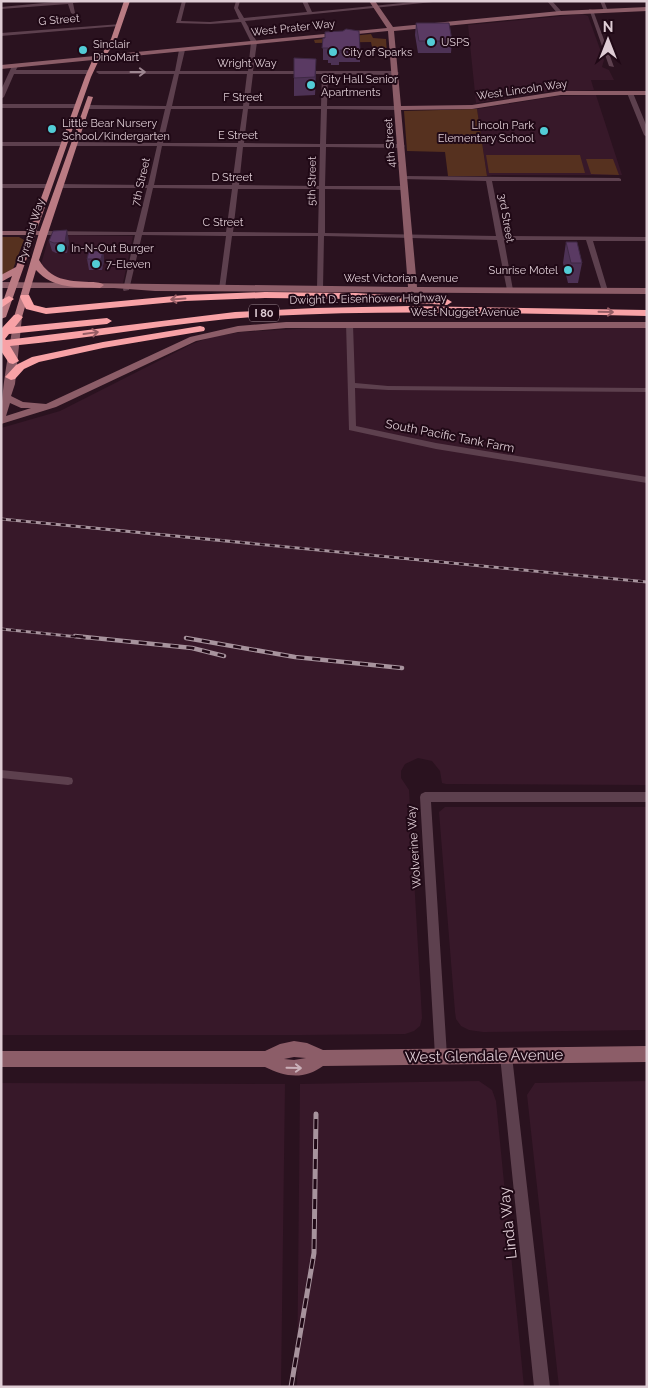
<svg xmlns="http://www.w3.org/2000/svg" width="648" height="1388" font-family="Raleway,sans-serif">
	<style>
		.built { fill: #371829 }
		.green { fill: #56311f }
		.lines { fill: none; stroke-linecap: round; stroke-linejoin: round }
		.street { fill: #5d404e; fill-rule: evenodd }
		.secondary { fill: #8c5d68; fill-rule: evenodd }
		.primary { fill: #ba7b83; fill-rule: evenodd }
		.highway { fill: #f8a2a6; fill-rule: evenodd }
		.rail-far2-casing { stroke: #a7939d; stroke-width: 3 }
		.rail-far1-casing { stroke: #a7939d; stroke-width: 4.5 }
		.rail-casing { stroke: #a7939d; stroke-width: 5 }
		.rail-far2 { stroke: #200916; stroke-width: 2; stroke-dasharray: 5; stroke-linecap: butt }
		.rail-far1 { stroke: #200916; stroke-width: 2.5; stroke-dasharray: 8; stroke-linecap: butt }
		.rail { stroke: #200916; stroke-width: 3; stroke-dasharray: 10; stroke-linecap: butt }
		.wall { fill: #4d3255 }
		.shaded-wall { fill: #3f2945 }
		.building { fill: #5a3a63; stroke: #3f2945 }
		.oneway { stroke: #9e8691 }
		.oneway2 { stroke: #975d65 }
		.oneway3 { stroke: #cab0b9 }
		.poi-dot { fill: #52ccd6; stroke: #200916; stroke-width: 2 }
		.labels { text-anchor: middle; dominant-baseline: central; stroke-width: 4; stroke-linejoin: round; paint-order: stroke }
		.far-street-label { font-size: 11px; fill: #deccd4; stroke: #200916 }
		.far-poi-label { font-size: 11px; fill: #deccd4; stroke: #200916; text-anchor: start }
		.shield { fill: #200916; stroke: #a5929b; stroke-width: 1 }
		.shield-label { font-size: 11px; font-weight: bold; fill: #deccd4 }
		.street-label { font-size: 12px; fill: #deccd4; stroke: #200916 }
		.near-street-label { font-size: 15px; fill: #deccd4; stroke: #200916 }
	</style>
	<rect width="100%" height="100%" fill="#2a121f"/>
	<path class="built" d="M 582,14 L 588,16 L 604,60 L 602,67 L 609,70 L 614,80 L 591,80 L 594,90 L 545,92 L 476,103 L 468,25 Z
		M 596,95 L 622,175 L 493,175 L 487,176 L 477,109 L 558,96 Z
		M 63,235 L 133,236 L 123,283 L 73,282 L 54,279 L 42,265 L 42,261 L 48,240 L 54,236 Z
		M 314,328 L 647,328 L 647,785 L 446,784 L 442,783 L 440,771 L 432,761 L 418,758 L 405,764 L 401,771 L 401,778 L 409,790 L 422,1018 L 420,1026 L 414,1031 L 405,1034 L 302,1035 L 1,1035 L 1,428 L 60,411 L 192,344 L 211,337 L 241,332 Z
		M 445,807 L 647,807 L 647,1030 L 483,1032 L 469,1030 L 461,1026 L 456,1019 L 455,1012 L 439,812 Z
		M 479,1081 L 492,1090 L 496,1101 L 524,1387 L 297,1387 L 300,1084 Z
		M 647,1081 L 647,1387 L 559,1387 L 527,1095 L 535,1083 Z
		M 1,1083 L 285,1084 L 281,1387 L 1,1387 Z"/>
	<path class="green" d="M 371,34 L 373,38 L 386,39 L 387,54 L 381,54 L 381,49 L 372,47 L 371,42 L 315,43 L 314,40 Z
		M 477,109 L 487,176 L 448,176 L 445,152 L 407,151 L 404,111 Z
		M 486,155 L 580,155 L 585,173 L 489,173 Z
		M 586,159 L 613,159 L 619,175 L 591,174 Z
		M 2,237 L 19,237 L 24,240 L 13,269 L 1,276 Z"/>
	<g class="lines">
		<path class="street" d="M 65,1 L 87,1 L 73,3 L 75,13 L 73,14 L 71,13 L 68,4 L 1,9 L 1,7 Z
			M 182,1 L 186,1 L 181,21 L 210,22 L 239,19 L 234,8 L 236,1 L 240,1 L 238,8 L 244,18 L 307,12 L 302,1 L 307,1 L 312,12 L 423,1 L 443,1 L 245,21 L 257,42 L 253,71 L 396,71 L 399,73 L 396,75 L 328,74 L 327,106 L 399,106 L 402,108 L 399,110 L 327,109 L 326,144 L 402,144 L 405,146 L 402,148 L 326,147 L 325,186 L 405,186 L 408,188 L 405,190 L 325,189 L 325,233 L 496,236 L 486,181 L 402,179 L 401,178 L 404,176 L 619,178 L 621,179 L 621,181 L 492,181 L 503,236 L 647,237 L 647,241 L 593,241 L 608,291 L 605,293 L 602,291 L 586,240 L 504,240 L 513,290 L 510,292 L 507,290 L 497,240 L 324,236 L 323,289 L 320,291 L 317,289 L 318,236 L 232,236 L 225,289 L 222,291 L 219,289 L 226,236 L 142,235 L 129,290 L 124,291 L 123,290 L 135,235 L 43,235 L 40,233 L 43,231 L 136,232 L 147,188 L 59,188 L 56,186 L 59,184 L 148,185 L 157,146 L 74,146 L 71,144 L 74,142 L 157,143 L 165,109 L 87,109 L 84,107 L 87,105 L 166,106 L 174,74 L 99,74 L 96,72 L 97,71 L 175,71 L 179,50 L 182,48 L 185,50 L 180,71 L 248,71 L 251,42 L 241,22 L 210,24 L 176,23 ZM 179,74 L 247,74 L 243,106 L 172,106 ZM 253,74 L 322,74 L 321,106 L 249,106 ZM 171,109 L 243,109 L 238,143 L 163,143 ZM 248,109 L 321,109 L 320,144 L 244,143 ZM 162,146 L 237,147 L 232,185 L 154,185 ZM 243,147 L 320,147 L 319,186 L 239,185 ZM 153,188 L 232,189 L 226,232 L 143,232 ZM 238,189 L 319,189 L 318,233 L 233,232 Z
			M 547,1 L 552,1 L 562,12 L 562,14 L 558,14 Z
			M 600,1 L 604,1 L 608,11 L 604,11 Z
			M 589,9 L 593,10 L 614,67 L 609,66 Z
			M 121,24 L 119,26 L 1,36 L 1,33 Z
			M 15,64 L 18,66 L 16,70 L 90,70 L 93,72 L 90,74 L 14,74 L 4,97 L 1,99 L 1,90 L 12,66 Z
			M 630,91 L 633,93 L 647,127 L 647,137 L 644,135 L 627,93 Z
			M 1,104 L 77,104 L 80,106 L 77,108 L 1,108 Z
			M 1,142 L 64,142 L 67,144 L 64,146 L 1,146 Z
			M 1,184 L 49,184 L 52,186 L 49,188 L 1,188 Z
			M 346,323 L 353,325 L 355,383 L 388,386 L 647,388 L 647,392 L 388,390 L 355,388 L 356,426 L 436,443 L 647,477 L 647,483 L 436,449 L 349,430 Z
			M 1,770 L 68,777 L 72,778 L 73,781 L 72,784 L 68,785 L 1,778 Z
			M 425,792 L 647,792 L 647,802 L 431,802 L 447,1056 L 446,1060 L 441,1062 L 436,1060 L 435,1056 L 420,797 L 421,794 Z
			M 506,1050 L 511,1052 L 512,1056 L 550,1387 L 534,1387 L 500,1056 L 501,1052 Z"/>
		<path class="secondary" d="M 369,1 L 375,1 L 393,27 L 560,11 L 647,7 L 647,11 L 560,15 L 394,31 L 401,106 L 472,105 L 561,91 L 647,91 L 647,95 L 561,95 L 472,109 L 401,110 L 417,287 L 647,288 L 647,294 L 155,291 L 114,288 L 1,288 L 1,282 L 408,287 L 388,31 L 1,69 L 1,65 L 387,28 Z
			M 1,231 L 43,231 L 47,233 L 43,235 L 1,235 Z
			M 18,314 L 22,317 L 15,384 L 11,396 L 23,402 L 46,404 L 190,337 L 238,326 L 286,322 L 647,322 L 647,328 L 286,328 L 238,332 L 196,341 L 56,407 L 1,424 C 1,388 9,353 14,317 ZM 10,403 L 21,408 L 31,408 L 6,416 Z
			M 294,1041 L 307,1043 L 323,1050 L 647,1046 L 647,1062 L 323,1066 C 304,1080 285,1077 265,1067 L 1,1067 L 1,1051 L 265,1051 L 280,1044 ZM 294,1057 L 306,1058 L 294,1060 L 284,1059 Z"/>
		<path class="primary" d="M 124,1 L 130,1 L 117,39 L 107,54 L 98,62 L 91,77 L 6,317 L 1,319 L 1,307 L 12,276 L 1,282 L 1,275 L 16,267 L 85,77 L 92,61 L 103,52 L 111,39 Z
			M 88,96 L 93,97 L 39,260 C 51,280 67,281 89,282 C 95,282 100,282 104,285 L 100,288 C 77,287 53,289 36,270 L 22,317 L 18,320 L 15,319 L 14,317 L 39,233 Z"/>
		<path class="highway" d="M 265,292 L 356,293 L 447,299 L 452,302 L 447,305 L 356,299 L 265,298 L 185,301 L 46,314 L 26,309 L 20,297 L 21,295 L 29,295 L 34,305 L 46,308 L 185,295 Z
			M 9,296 L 14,299 L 1,308 L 1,300 Z
			M 410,306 L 647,310 L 647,316 C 521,314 395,309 269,316 C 182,321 96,338 10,346 L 19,361 L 13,364 L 9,363 L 1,351 L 1,329 L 14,315 L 18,314 L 23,317 L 15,327 L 107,318 L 112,321 L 107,324 L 9,334 L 5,339 L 6,340 L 235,312 L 315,308 Z
			M 200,326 L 204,327 L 205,329 L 204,331 L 103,348 L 39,362 L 24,369 L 15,379 L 11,380 L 5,377 L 16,365 L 32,357 L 103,342 Z"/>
		<g class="rail-far2-casing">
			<path id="rail-far2" d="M 1,519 L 647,582
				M 1,629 L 88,638"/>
		</g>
		<g class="rail-far1-casing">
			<path id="rail-far1" d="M 75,636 L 192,648 L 224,656
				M 186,638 L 295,657 L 402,668"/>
		</g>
		<g class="rail-casing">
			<path id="rail" d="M 291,1387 L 314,1253 L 316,1114"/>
		</g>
		<use href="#rail-far2" class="rail-far2"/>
		<use href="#rail-far1" class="rail-far1"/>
		<use href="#rail" class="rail"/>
	</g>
	<path class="wall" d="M 416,23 L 452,41 L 451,53 L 418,53 L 415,35 Z
		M 343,31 L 360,50 L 360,62 L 339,62 L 339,65 L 331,65 L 331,63 L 328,63 L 328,60 L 323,60 L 323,38 Z
		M 316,59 L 315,95 L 294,96 L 294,78 Z
		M 49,241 L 69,241 L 67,253 L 56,253 L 52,251 Z
		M 566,242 L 582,263 L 578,283 L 568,283 L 563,263 Z
		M 103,251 L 104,261 L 102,270 L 89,270 L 87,259 Z"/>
	<path class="shaded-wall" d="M 316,59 L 316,77 L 315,95 L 315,77 Z
		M 67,230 L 69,241 L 67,253 L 65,242 Z
		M 103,251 L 104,261 L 102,270 L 101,259 Z"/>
	<path class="building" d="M 416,23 L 449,23 L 452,41 L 419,41 Z
		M 346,29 L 359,31 L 360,50 L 340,50 L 340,53 L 331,53 L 331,51 L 328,51 L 328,48 L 322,48 L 323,38 L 325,38 L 325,32 L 343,31 Z
		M 294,58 L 316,59 L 315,77 L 294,78 Z
		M 67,230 L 65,242 L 54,243 L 49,241 L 53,231 Z
		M 566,242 L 577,242 L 582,263 L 571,263 Z
		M 89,251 L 103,251 L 101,259 L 87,259 Z"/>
	<defs><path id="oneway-shaft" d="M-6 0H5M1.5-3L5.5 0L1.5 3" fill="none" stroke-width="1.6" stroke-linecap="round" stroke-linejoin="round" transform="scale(1.25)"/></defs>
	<use class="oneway" href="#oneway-shaft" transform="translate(138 72)"/>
	<g class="oneway2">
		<use href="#oneway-shaft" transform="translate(178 299) rotate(176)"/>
		<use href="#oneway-shaft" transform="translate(606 312) rotate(1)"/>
		<use href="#oneway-shaft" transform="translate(91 333) rotate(-8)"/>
	</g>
	<use class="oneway3" href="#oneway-shaft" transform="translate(294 1068) rotate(1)"/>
	<g class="poi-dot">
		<circle cx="431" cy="42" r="5"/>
		<circle cx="83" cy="50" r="5"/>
		<circle cx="333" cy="52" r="5"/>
		<circle cx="311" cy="85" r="5"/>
		<circle cx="52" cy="129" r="5"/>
		<circle cx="544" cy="131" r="5"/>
		<circle cx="61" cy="248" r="5"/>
		<circle cx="96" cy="264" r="5"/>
		<circle cx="568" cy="270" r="5"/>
	</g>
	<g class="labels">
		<g class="far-street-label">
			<text transform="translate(59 20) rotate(-5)">G Street</text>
			<text transform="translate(293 28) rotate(-6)">West Prater Way</text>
			<text x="247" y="63">Wright Way</text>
			<text transform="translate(522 90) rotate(-8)">West Lincoln Way</text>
			<text x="243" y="97">F Street</text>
			<text x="238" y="135">E Street</text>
			<text transform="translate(390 143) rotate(-94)">4th Street</text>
			<text x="232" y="177">D Street</text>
			<text transform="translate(312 181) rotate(-89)">5th Street</text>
			<text transform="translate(141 182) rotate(-77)">7th Street</text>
			<text transform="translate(506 218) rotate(80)">3rd Street</text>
			<text x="223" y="222">C Street</text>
			<text transform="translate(31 231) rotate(-73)">Pyramid Way</text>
			<text x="401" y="278">West Victorian Avenue</text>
			<text transform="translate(368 299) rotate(-1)">Dwight D. Eisenhower Highway</text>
			<text x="465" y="312">West Nugget Avenue</text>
		</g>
		<g class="far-poi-label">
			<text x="441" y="42">USPS</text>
			<text x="93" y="44">Sinclair<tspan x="93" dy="13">DinoMart</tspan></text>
			<text x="343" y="52">City of Sparks</text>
			<text x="321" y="79">City Hall Senior<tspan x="321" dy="13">Apartments</tspan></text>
			<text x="62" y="123">Little Bear Nursery<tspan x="62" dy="13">School/Kindergarten</tspan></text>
			<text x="534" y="125" text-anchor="end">Lincoln Park<tspan x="534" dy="13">Elementary School</tspan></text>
			<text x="71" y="248">In-N-Out Burger</text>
			<text x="106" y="264">7-Eleven</text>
			<text x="558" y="270" text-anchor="end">Sunrise Motel</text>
		</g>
		<rect class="shield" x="249" y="304.5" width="30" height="17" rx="4"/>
		<g class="shield-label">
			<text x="264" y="313">I 80</text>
		</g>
		<g class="street-label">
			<text transform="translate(450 436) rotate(11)">South Pacific Tank Farm</text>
			<text transform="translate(414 847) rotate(-94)">Wolverine Way</text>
		</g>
		<g class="near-street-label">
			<text transform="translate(484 1056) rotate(-1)">West Glendale Avenue</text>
			<text transform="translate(508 1223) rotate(-96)">Linda Way</text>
		</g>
	</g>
	<rect width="648" height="1388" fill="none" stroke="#deccd4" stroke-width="5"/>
	<g transform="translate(608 40)" stroke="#200916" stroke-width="4" paint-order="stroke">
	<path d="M0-4L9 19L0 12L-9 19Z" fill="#deccd4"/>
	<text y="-8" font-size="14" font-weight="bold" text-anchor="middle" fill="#deccd4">N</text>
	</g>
</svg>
